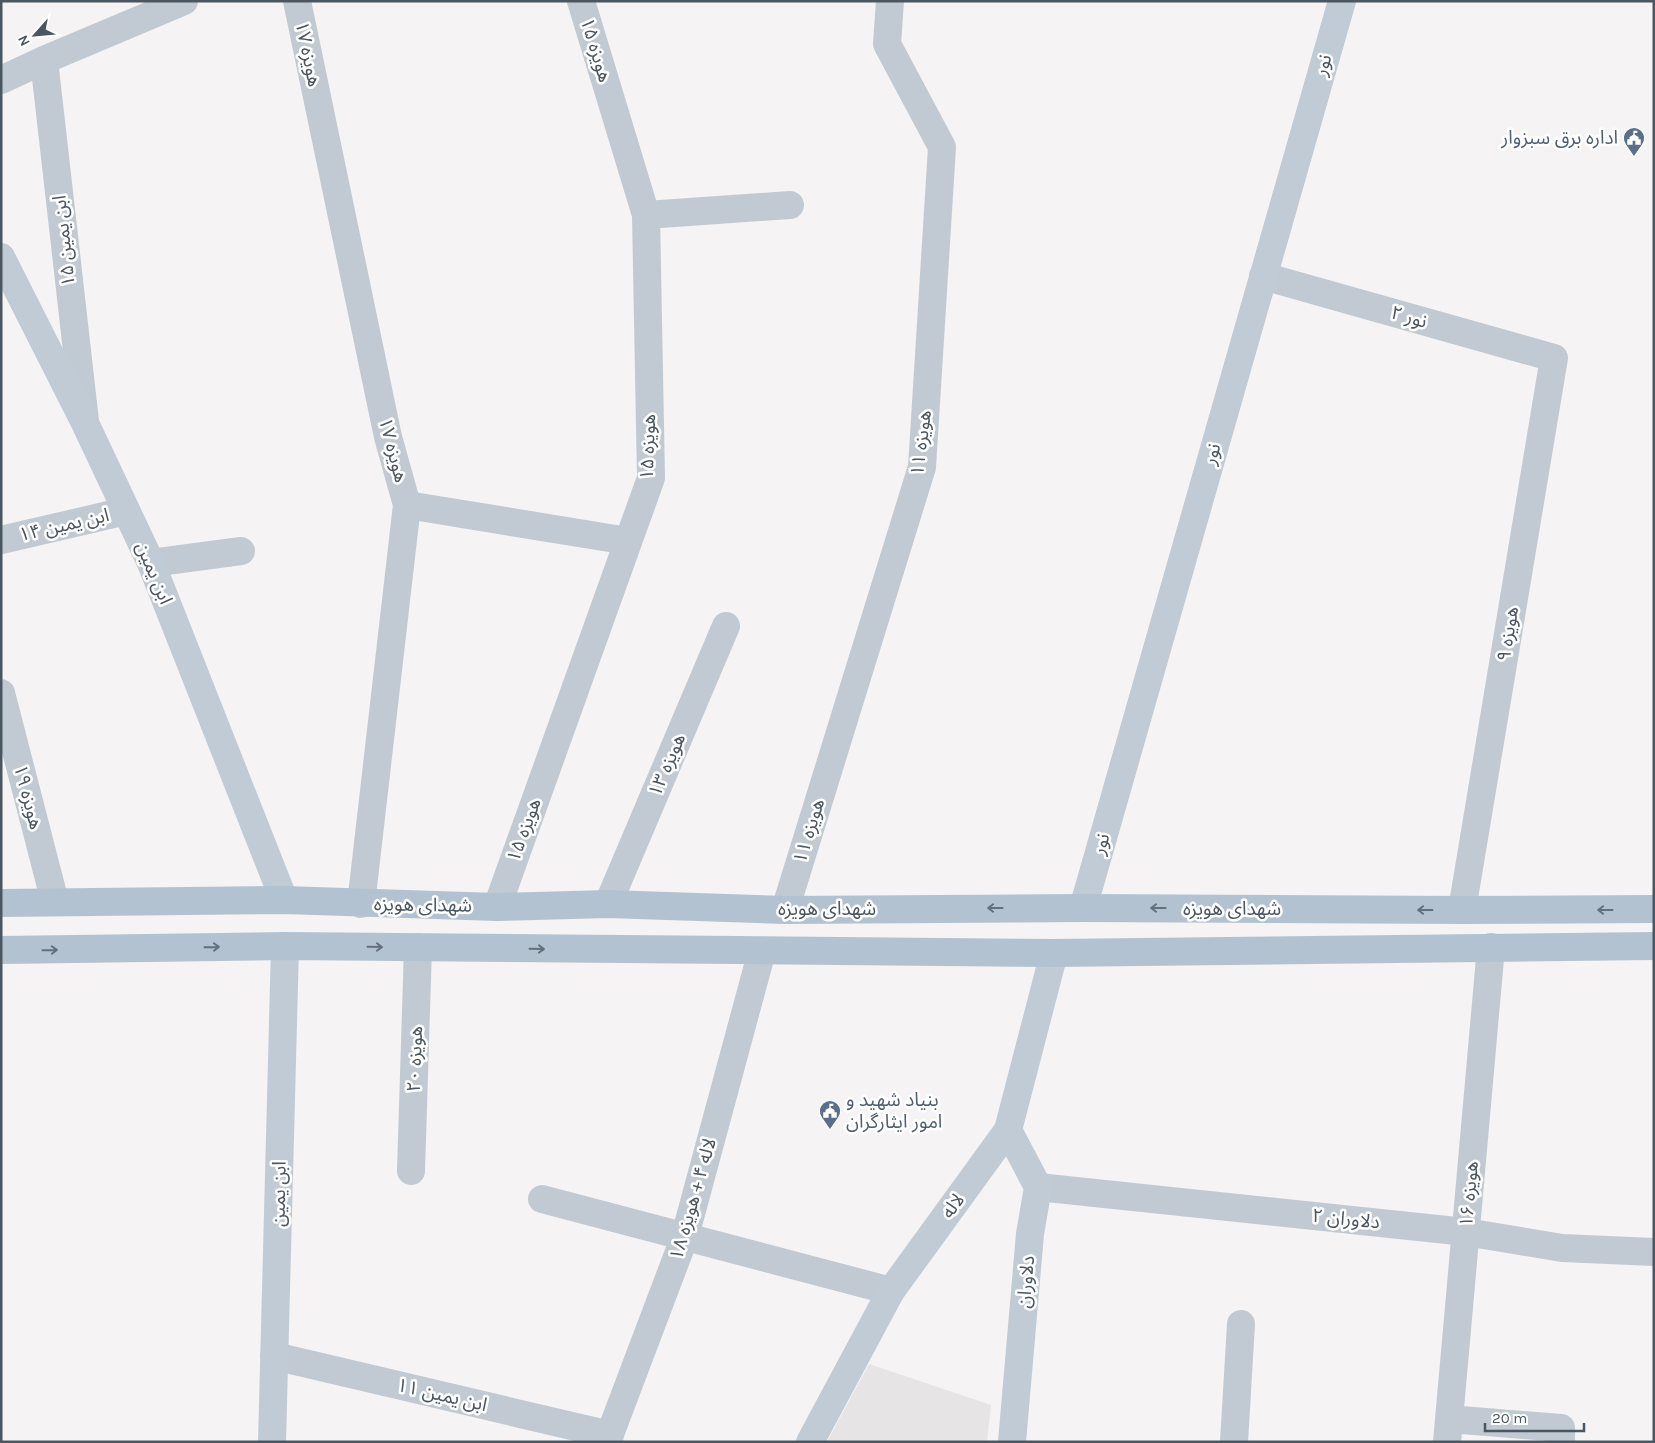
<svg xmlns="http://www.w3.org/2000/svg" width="1655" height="1443" font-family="Karla,'Noto Sans Arabic',sans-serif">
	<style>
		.education { fill: #e6e4e5 }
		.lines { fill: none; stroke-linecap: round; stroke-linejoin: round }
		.street { stroke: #c1cad2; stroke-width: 28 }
		.secondary { stroke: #c1cbd6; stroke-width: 28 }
		.primary { stroke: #b3c2d1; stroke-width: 28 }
		.oneway { stroke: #64717d }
		.labels { text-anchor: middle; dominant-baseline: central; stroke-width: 5; stroke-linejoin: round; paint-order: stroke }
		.street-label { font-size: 19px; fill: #4a5661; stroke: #fff }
		.service-label { font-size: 19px; fill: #4e5e75; stroke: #fff; text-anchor: end }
	</style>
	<rect width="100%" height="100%" fill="#f5f3f3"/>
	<path class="education" d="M 869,1364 L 991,1405 L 987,1442 L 827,1442 Z"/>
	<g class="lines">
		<path class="street" d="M 297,1 L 388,437 L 407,505 L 361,904
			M 44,60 L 85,421
			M 1,80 L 44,60 L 184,1
			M 646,215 L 790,205
			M 1263,276 L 1554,358 L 1462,910
			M 407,505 L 628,541
			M 1,540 L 126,511
			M 151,563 L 241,551
			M 1,693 L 55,902
			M 608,904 L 726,626
			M 497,907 L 651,478 L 646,215 L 581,1
			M 785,910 L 922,467 L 942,147 L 887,44 L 890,1
			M 411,1171 L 418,947
			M 1038,1187 L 1466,1232 L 1562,1248 L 1654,1252
			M 542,1199 L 891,1291
			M 274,1356 L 610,1435
			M 1449,1419 L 1561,1428 L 1561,1442
			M 607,1442 L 685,1236 L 762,951
			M 1234,1442 L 1241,1324
			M 1447,1442 L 1491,947"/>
		<path class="secondary" d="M 1,257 L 85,423 L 151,563 L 284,900
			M 1083,908 L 1342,1
			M 1008,1130 L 1038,1187 L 1030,1234 L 1012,1442
			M 272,1442 L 285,946
			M 810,1442 L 891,1291 L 1008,1130 L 1054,953"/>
		<path class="primary" d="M 1,903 L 284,900 L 497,907 L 608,904 L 785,910 L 1083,908 L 1462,910 L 1654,909
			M 1,950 L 285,946 L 1054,953 L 1654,946"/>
	</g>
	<defs><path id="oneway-shaft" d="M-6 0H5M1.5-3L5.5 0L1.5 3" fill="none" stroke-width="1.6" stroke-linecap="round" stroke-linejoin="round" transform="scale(1.25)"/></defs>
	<g class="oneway">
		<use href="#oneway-shaft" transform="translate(995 908) rotate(180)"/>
		<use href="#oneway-shaft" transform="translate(1158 908) rotate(-180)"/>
		<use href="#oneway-shaft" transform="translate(1425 910) rotate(-180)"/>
		<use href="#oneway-shaft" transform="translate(1605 910) rotate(180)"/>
		<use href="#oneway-shaft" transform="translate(212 947) rotate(-1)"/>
		<use href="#oneway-shaft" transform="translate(375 947) rotate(1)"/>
		<use href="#oneway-shaft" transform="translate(537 949) rotate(1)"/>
		<use href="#oneway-shaft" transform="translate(50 950) rotate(-1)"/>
	</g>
	<defs>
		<g id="civic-pin" transform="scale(1.125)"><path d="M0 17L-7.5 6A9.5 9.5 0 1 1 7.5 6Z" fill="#5c6f8a" stroke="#fff"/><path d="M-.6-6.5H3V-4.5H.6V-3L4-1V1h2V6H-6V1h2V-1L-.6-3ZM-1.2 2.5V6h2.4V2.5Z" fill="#fff"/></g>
	</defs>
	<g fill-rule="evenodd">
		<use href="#civic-pin" x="1634" y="138"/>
		<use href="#civic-pin" x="830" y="1111"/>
	</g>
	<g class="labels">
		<g class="street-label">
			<text transform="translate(596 50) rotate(73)">هویزه ۱۵</text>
			<text transform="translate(308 54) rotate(78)">هویزه ۱۷</text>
			<text transform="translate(1323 65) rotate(-74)">نور</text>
			<text transform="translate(64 241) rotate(-96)">ابن یمین ۱۵</text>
			<text transform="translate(1409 317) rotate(16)">نور ۲</text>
			<text transform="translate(921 443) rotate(-83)">هویزه ۱۱</text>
			<text transform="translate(648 447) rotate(-88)">هویزه ۱۵</text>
			<text transform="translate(393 450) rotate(75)">هویزه ۱۷</text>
			<text transform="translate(1212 454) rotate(-74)">نور</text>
			<text transform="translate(64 525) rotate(-13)">ابن یمین ۱۴</text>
			<text transform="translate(154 573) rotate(67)">ابن یمین</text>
			<text transform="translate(1508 634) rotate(-81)">هویزه ۹</text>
			<text transform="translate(667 765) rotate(-67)">هویزه ۱۳</text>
			<text transform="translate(28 797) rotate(75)">هویزه ۱۹</text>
			<text transform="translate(524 830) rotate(-70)">هویزه ۱۵</text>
			<text transform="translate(809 831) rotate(-73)">هویزه ۱۱</text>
			<text transform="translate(1101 844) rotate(-74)">نور</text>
			<text transform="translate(423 905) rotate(1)">شهدای هویزه</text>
			<text x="827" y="909">شهدای هویزه</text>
			<text x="1232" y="909">شهدای هویزه</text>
			<text transform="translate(415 1059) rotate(-88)">هویزه ۲۰</text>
			<text transform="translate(279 1194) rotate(-89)">ابن یمین</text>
			<text transform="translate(1469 1194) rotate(-85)">هویزه ۱۶</text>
			<text transform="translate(693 1199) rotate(-74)">لاله ۴ + هویزه ۱۸</text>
			<text transform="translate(953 1206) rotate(-54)">لاله</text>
			<text transform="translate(1346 1219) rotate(6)">دلاوران ۲</text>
			<text transform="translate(1026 1282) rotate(-85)">دلاوران</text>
			<text transform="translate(442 1395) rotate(13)">ابن یمین ۱۱</text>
		</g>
		<g class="service-label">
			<text x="1618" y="138">اداره برق سبزوار</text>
			<text x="846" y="1100" text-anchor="start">بنیاد شهید و<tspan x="846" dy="22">امور ایثارگران</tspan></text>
		</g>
	</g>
	<rect width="1655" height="1443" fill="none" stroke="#4a5661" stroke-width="5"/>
	<g transform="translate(35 35) rotate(243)" stroke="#ffffff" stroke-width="4" paint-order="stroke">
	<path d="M0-4L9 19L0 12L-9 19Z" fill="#4a5661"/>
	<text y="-8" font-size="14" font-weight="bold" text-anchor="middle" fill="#4a5661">N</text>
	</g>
	<path d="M1485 1423v8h99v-8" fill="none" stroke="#4a5661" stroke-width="2.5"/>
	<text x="1492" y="1423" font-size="15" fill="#4a5661" stroke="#ffffff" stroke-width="4" paint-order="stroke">20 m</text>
</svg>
